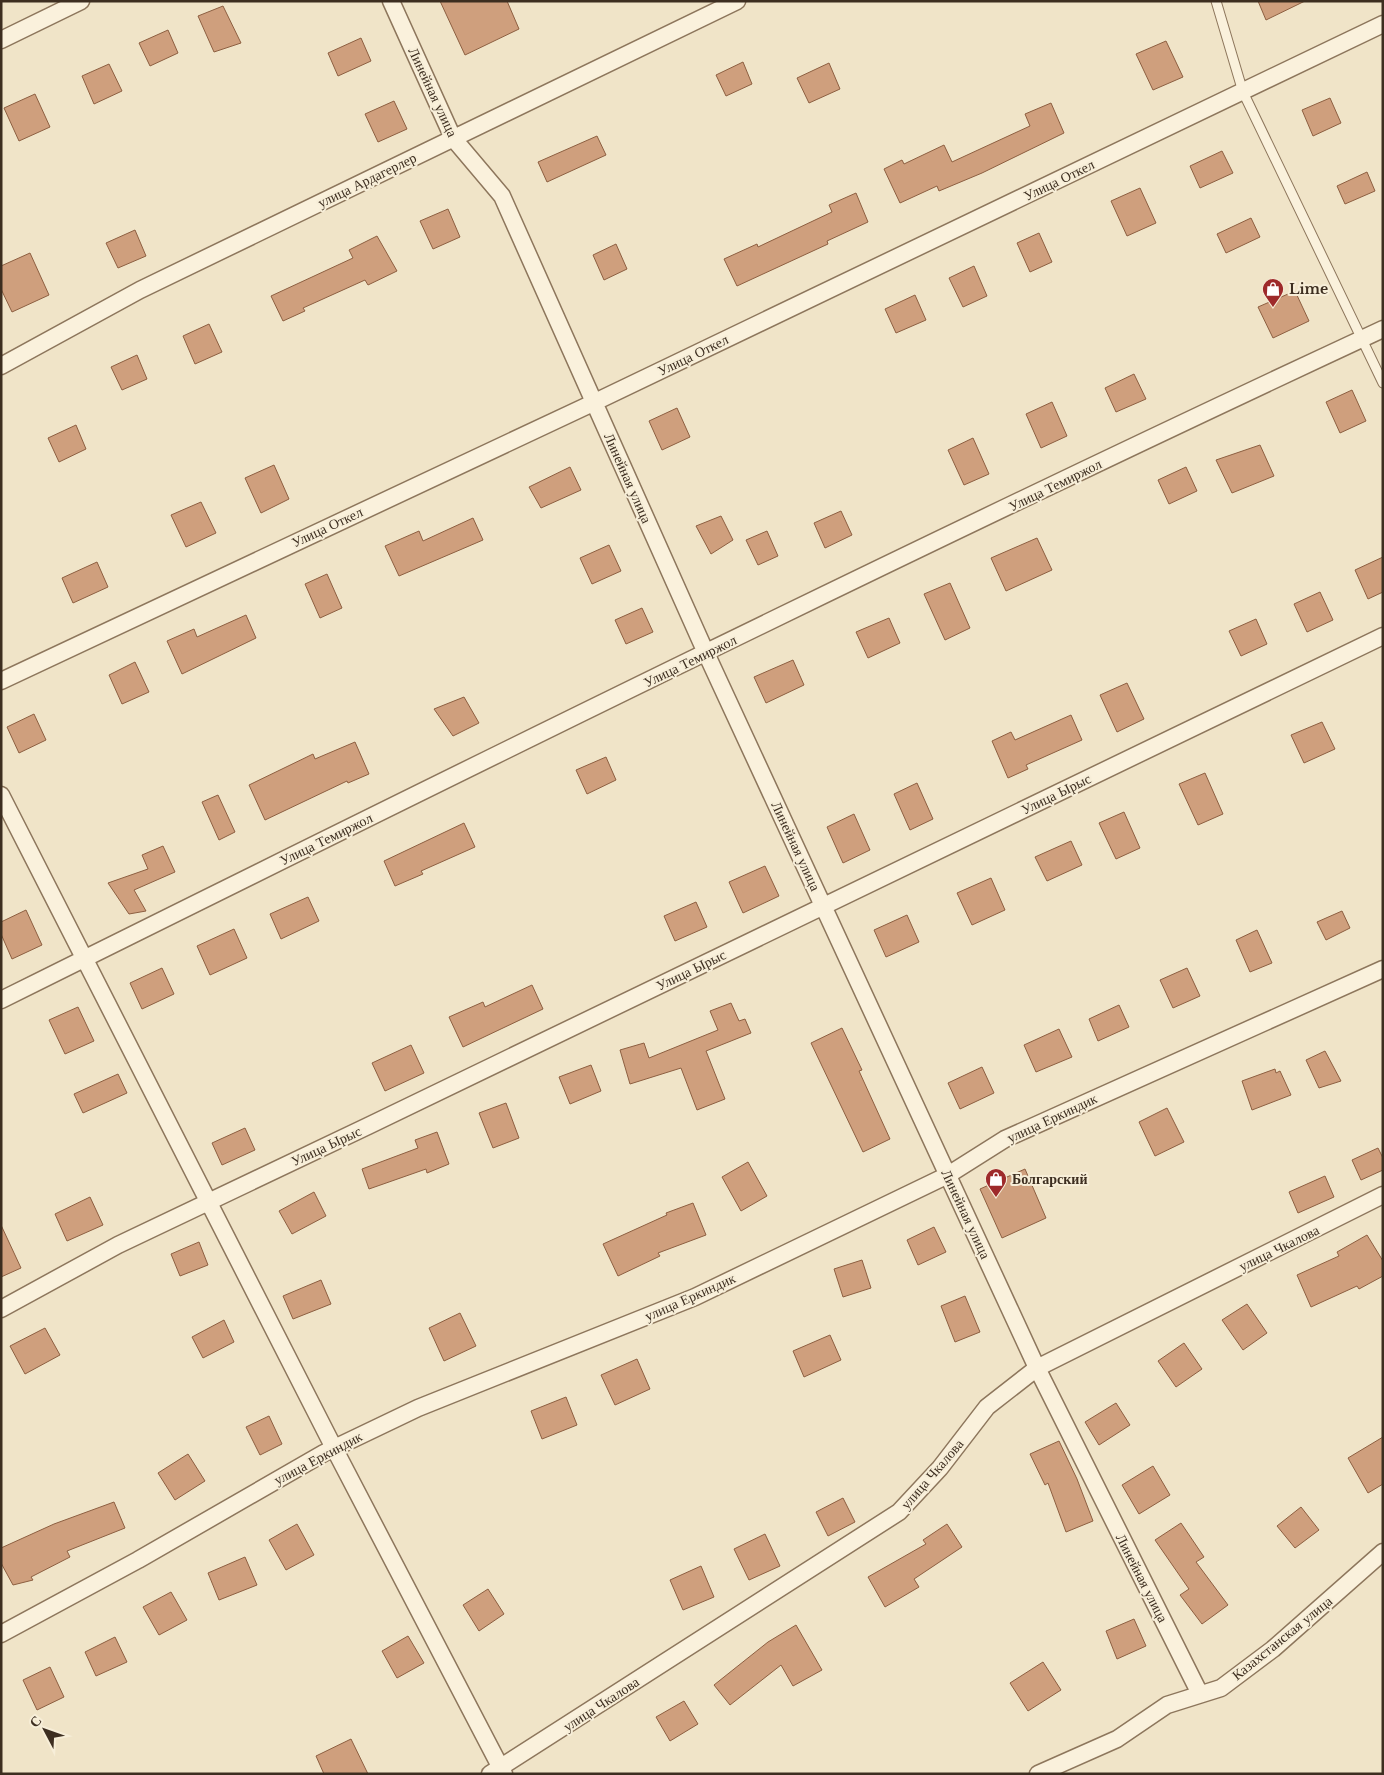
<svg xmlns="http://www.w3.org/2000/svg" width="1384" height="1775" font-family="'Libre Baskerville',serif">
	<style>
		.building { fill: #cf9f7d; stroke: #8d5f41 }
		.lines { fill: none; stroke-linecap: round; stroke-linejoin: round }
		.lane-casing { stroke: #8d765c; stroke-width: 11 }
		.street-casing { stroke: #8d765c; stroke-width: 19 }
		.lane { stroke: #faf1dc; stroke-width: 9 }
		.street { stroke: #faf1dc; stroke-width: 16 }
		.labels { text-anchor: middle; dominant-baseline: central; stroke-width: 4; stroke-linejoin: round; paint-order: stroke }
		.street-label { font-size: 14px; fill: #3d2e20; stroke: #f7eed8 }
		.poi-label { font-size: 14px; font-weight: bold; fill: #3d2e20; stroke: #f7eed8; text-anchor: start }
	</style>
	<rect width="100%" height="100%" fill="#f0e4c8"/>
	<path class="building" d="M 440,1 L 507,1 L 519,29 L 465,55 Z
		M 1258,1 L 1305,1 L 1266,20 Z
		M 223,6 L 241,43 L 214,52 L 198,16 Z
		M 168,30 L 178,53 L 150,66 L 139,43 Z
		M 361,38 L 371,61 L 338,76 L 328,53 Z
		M 1166,41 L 1183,77 L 1153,90 L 1136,54 Z
		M 743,62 L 752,84 L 726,96 L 716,75 Z
		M 829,63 L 840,89 L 809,103 L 797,78 Z
		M 109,64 L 122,91 L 94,104 L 82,76 Z
		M 35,94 L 50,127 L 19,141 L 4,108 Z
		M 1330,98 L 1341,123 L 1313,136 L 1302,110 Z
		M 394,101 L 407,129 L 378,142 L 365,114 Z
		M 1051,103 L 1064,133 L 982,173 L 939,191 L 937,186 L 900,203 L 884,169 L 902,160 L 904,164 L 944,145 L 952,162 L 1030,126 L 1025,114 Z
		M 597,136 L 606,155 L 547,182 L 538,162 Z
		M 1222,151 L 1233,173 L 1200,188 L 1190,166 Z
		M 1367,172 L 1375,191 L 1345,204 L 1337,186 Z
		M 1140,188 L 1156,223 L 1127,236 L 1111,201 Z
		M 856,193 L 868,222 L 827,241 L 828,244 L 737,286 L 724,259 L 757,244 L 758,247 L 832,212 L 829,205 Z
		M 448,209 L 460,237 L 433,249 L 420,221 Z
		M 1251,218 L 1260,237 L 1226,253 L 1217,234 Z
		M 135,230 L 146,256 L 118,268 L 106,243 Z
		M 1039,233 L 1052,262 L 1030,272 L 1017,243 Z
		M 377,236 L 397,271 L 368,285 L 365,280 L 303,308 L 305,311 L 283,321 L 271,296 L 353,258 L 349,250 Z
		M 616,244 L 627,269 L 604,280 L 593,255 Z
		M 30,253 L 49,295 L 12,312 L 1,289 L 1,266 Z
		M 974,266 L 987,296 L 963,307 L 949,278 Z
		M 1295,291 L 1309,321 L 1273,338 L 1258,307 Z
		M 915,295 L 926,320 L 896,333 L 885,309 Z
		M 209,324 L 222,352 L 195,364 L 183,336 Z
		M 137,355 L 147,379 L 122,390 L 111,367 Z
		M 1134,374 L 1146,399 L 1116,412 L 1105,388 Z
		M 1352,390 L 1366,421 L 1340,433 L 1326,402 Z
		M 1052,402 L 1067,436 L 1041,448 L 1026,414 Z
		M 677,408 L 690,437 L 662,450 L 649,421 Z
		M 76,425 L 86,449 L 59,462 L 48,438 Z
		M 973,438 L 989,474 L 964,485 L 948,450 Z
		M 1260,445 L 1274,476 L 1232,493 L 1216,460 Z
		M 274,465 L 289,499 L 261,513 L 245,478 Z
		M 570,467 L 581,490 L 541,508 L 529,487 Z
		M 1186,467 L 1197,491 L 1169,504 L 1158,480 Z
		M 201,502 L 216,533 L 186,547 L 171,515 Z
		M 841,511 L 852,535 L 825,548 L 814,523 Z
		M 721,516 L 733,540 L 711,554 L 696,526 Z
		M 473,518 L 483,540 L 399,576 L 385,546 L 419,531 L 423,541 Z
		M 767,531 L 778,556 L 758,565 L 746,540 Z
		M 1037,538 L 1052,570 L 1006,591 L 991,558 Z
		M 609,545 L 621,571 L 592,584 L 580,558 Z
		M 1383,557 L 1383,592 L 1368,599 L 1355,570 Z
		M 97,562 L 108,587 L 73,603 L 62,578 Z
		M 327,574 L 342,608 L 320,618 L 305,584 Z
		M 950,583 L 970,628 L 945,640 L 924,594 Z
		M 1320,592 L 1333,620 L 1307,632 L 1294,604 Z
		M 642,608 L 653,632 L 626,644 L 615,620 Z
		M 246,615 L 256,638 L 182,674 L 167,641 L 194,629 L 197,637 Z
		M 889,618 L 900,643 L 868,658 L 856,632 Z
		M 1256,619 L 1267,644 L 1241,656 L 1229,631 Z
		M 793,660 L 804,685 L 766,703 L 754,677 Z
		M 135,662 L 149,692 L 122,704 L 109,675 Z
		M 1127,683 L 1144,719 L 1117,732 L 1100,695 Z
		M 464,697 L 479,723 L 453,736 L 434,709 Z
		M 34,714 L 46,740 L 19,753 L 7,727 Z
		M 1071,715 L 1082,740 L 1026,765 L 1028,769 L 1008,778 L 992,741 L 1011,732 L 1015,740 Z
		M 1322,722 L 1335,749 L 1304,763 L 1291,735 Z
		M 355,742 L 369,774 L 348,783 L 347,781 L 265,820 L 249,785 L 313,754 L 315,759 Z
		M 606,757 L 616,780 L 587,794 L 576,770 Z
		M 1205,773 L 1223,814 L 1198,825 L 1179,784 Z
		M 917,783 L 933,819 L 910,830 L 894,794 Z
		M 218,795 L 235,832 L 219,840 L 202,802 Z
		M 1124,812 L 1140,848 L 1116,859 L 1099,823 Z
		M 854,814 L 870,850 L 843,863 L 827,827 Z
		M 464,823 L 475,847 L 421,871 L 423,874 L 395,886 L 384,861 Z
		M 1071,841 L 1082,865 L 1047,881 L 1035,857 Z
		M 163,846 L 175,872 L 134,890 L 146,911 L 129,914 L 108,883 L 148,869 L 142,855 Z
		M 765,866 L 779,896 L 743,913 L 729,882 Z
		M 991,878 L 1005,910 L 972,925 L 957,893 Z
		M 308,897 L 319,921 L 281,939 L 270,914 Z
		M 696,902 L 707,927 L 675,941 L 664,916 Z
		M 26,910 L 42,945 L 12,959 L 1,934 L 1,922 Z
		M 1342,911 L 1350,928 L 1326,940 L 1317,922 Z
		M 907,915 L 919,942 L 886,957 L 874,930 Z
		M 234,929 L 247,958 L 210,975 L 197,946 Z
		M 1257,930 L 1272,963 L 1250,972 L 1236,940 Z
		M 162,968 L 174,994 L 142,1009 L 130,983 Z
		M 1187,968 L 1200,996 L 1173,1008 L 1160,980 Z
		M 532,985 L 543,1009 L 463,1047 L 449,1017 L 483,1002 L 485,1007 Z
		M 731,1003 L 739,1021 L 745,1019 L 751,1033 L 706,1051 L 725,1099 L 697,1110 L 681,1068 L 630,1084 L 620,1050 L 644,1043 L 649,1058 L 718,1030 L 710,1011 Z
		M 1119,1005 L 1129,1027 L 1098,1041 L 1089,1019 Z
		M 78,1007 L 94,1041 L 65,1054 L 49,1020 Z
		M 842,1028 L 862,1070 L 859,1071 L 890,1139 L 863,1152 L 811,1043 Z
		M 1059,1029 L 1072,1057 L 1036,1072 L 1024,1045 Z
		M 411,1045 L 424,1073 L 385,1091 L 372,1063 Z
		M 1325,1051 L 1341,1081 L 1319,1088 L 1306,1060 Z
		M 591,1065 L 601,1091 L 570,1104 L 559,1077 Z
		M 982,1067 L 994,1093 L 960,1109 L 948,1083 Z
		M 1275,1069 L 1276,1073 L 1280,1071 L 1291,1095 L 1252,1110 L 1242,1081 Z
		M 118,1074 L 127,1093 L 83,1113 L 74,1094 Z
		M 506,1103 L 519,1138 L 493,1148 L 479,1113 Z
		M 1167,1108 L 1184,1142 L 1155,1156 L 1139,1122 Z
		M 245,1128 L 255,1150 L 222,1165 L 212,1143 Z
		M 437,1132 L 449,1164 L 427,1173 L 426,1169 L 369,1189 L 362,1169 L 418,1148 L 415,1140 Z
		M 1378,1148 L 1383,1158 L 1383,1170 L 1361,1180 L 1352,1160 Z
		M 748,1162 L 767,1196 L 741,1211 L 722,1177 Z
		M 1025,1169 L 1046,1218 L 1002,1238 L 980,1189 Z
		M 1325,1176 L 1334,1197 L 1298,1213 L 1289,1192 Z
		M 314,1192 L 326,1216 L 292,1234 L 279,1211 Z
		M 90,1197 L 103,1225 L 67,1241 L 55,1214 Z
		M 693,1203 L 706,1235 L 658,1253 L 660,1256 L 618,1276 L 603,1244 L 667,1215 L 666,1213 Z
		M 1,1225 L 21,1268 L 1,1277 Z
		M 934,1227 L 946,1252 L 918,1265 L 907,1240 Z
		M 1367,1235 L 1383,1261 L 1383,1276 L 1359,1289 L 1357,1286 L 1311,1307 L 1297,1275 L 1339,1256 L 1337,1252 Z
		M 199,1242 L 208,1265 L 180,1276 L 171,1254 Z
		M 862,1260 L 871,1288 L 843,1297 L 834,1269 Z
		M 321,1280 L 331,1304 L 293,1319 L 283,1296 Z
		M 965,1296 L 980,1332 L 955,1342 L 941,1306 Z
		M 1247,1304 L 1267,1333 L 1243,1350 L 1222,1320 Z
		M 460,1313 L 476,1346 L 444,1361 L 429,1328 Z
		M 224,1320 L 234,1342 L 203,1358 L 192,1337 Z
		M 45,1328 L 60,1355 L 25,1374 L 10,1346 Z
		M 830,1335 L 841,1360 L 804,1377 L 793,1351 Z
		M 1184,1343 L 1202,1369 L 1176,1387 L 1158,1361 Z
		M 637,1359 L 650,1389 L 615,1405 L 601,1375 Z
		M 566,1397 L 577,1425 L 542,1439 L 531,1411 Z
		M 1116,1403 L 1130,1425 L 1099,1445 L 1085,1422 Z
		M 269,1416 L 282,1444 L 260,1455 L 246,1427 Z
		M 1383,1437 L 1383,1484 L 1368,1493 L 1348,1458 Z
		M 1059,1441 L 1077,1479 L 1093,1521 L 1066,1532 L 1048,1483 L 1045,1485 L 1030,1454 Z
		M 188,1454 L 205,1481 L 175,1500 L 158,1473 Z
		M 1153,1466 L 1170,1495 L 1139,1514 L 1122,1485 Z
		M 843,1498 L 855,1522 L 828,1536 L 816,1512 Z
		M 114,1502 L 125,1528 L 67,1551 L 70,1557 L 31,1577 L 33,1580 L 13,1585 L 1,1563 L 1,1548 L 54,1524 Z
		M 1301,1507 L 1319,1530 L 1295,1548 L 1277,1526 Z
		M 1181,1523 L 1204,1557 L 1196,1562 L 1228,1605 L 1202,1624 L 1180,1595 L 1189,1589 L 1155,1540 Z
		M 297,1524 L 314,1555 L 286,1570 L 269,1540 Z
		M 947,1524 L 962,1547 L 914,1579 L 919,1587 L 885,1607 L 868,1577 L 926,1544 L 923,1540 Z
		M 765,1534 L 780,1566 L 749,1580 L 734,1549 Z
		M 245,1557 L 257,1585 L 219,1600 L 208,1573 Z
		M 701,1566 L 714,1597 L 683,1610 L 670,1580 Z
		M 488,1589 L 504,1614 L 479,1631 L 463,1605 Z
		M 171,1592 L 187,1620 L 159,1635 L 143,1607 Z
		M 1134,1619 L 1146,1646 L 1117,1659 L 1106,1631 Z
		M 796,1625 L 822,1670 L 793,1686 L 781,1665 L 730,1705 L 714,1685 L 768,1642 Z
		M 408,1636 L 424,1663 L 397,1678 L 382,1651 Z
		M 115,1637 L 127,1662 L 96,1676 L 85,1652 Z
		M 1043,1662 L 1061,1690 L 1028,1711 L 1010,1683 Z
		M 50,1667 L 64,1697 L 37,1710 L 23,1680 Z
		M 684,1701 L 698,1724 L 670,1741 L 656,1717 Z
		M 351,1739 L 368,1774 L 324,1774 L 316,1756 Z"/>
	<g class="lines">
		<g class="lane-casing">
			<path id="lane" d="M 1216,1 L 1243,92 L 1383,383"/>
		</g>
		<g class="street-casing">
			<path id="street" d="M 391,1 L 453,138 L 502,196 L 706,653 L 1037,1368 L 1200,1694
				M 1,40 L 81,1
				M 1,366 L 140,290 L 737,1
				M 1,681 L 595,402 L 1383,24
				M 1,795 L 334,1448 L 504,1774
				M 1,1000 C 460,772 919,545 1383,329
				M 1,1309 L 118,1245 L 368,1126 L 1383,636
				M 1,1634 L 138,1560 L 324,1453 L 418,1408 L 695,1297 L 948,1175 L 1005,1139 L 1383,969
				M 490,1774 L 899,1512 L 940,1468 L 987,1407 L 1037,1368 L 1383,1195
				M 1038,1774 L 1117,1739 L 1167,1705 L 1221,1688 L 1273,1649 L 1383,1552"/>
		</g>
		<use href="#lane" class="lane"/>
		<use href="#street" class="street"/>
	</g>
	<defs>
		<g id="shop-pin" transform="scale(1.125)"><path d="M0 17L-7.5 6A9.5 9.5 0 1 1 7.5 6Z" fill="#9e2a2b" stroke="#f7eed8"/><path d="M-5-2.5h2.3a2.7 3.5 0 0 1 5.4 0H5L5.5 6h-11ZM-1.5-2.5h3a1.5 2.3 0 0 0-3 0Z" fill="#fff"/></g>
	</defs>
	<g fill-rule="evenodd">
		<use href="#shop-pin" x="1273" y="289"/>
		<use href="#shop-pin" x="996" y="1179"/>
	</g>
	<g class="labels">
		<g class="street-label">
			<text transform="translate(433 92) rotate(65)">Линейная улица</text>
			<text transform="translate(367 180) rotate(-26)">улица Ардагерлер</text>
			<text transform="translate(1059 180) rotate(-26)">Улица Откел</text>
			<text transform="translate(693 355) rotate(-26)">Улица Откел</text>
			<text transform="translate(628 478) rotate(66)">Линейная улица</text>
			<text transform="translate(1055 485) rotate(-26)">Улица Темиржол</text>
			<text transform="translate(327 527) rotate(-25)">Улица Откел</text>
			<text transform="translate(690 661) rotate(-26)">Улица Темиржол</text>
			<text transform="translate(1056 794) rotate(-26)">Улица Ырыс</text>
			<text transform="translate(326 839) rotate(-26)">Улица Темиржол</text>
			<text transform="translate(796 846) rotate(65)">Линейная улица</text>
			<text transform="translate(691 970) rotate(-26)">Улица Ырыс</text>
			<text transform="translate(1052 1118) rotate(-25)">улица Еркиндик</text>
			<text transform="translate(326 1146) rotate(-25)">Улица Ырыс</text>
			<text transform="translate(966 1214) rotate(65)">Линейная улица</text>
			<text transform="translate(1279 1248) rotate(-26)">улица Чкалова</text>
			<text transform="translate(690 1297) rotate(-24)">улица Еркиндик</text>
			<text transform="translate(318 1458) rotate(-28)">улица Еркиндик</text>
			<text transform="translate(932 1474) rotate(-49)">улица Чкалова</text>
			<text transform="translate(1142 1578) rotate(63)">Линейная улица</text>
			<text transform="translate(1282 1638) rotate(-39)">Казахстанская улица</text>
			<text transform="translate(601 1704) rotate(-33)">улица Чкалова</text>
		</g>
		<g class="poi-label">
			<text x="1289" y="289">Lime</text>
			<text x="1012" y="1179">Болгарский</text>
		</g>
	</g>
	<rect width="1384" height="1775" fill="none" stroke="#3d2e20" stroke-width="5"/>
	<g transform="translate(45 1730) rotate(311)" stroke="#f7eed8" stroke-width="4" paint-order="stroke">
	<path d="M0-4L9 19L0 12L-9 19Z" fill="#3d2e20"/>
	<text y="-8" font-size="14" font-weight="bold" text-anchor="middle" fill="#3d2e20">С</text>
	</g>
</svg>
